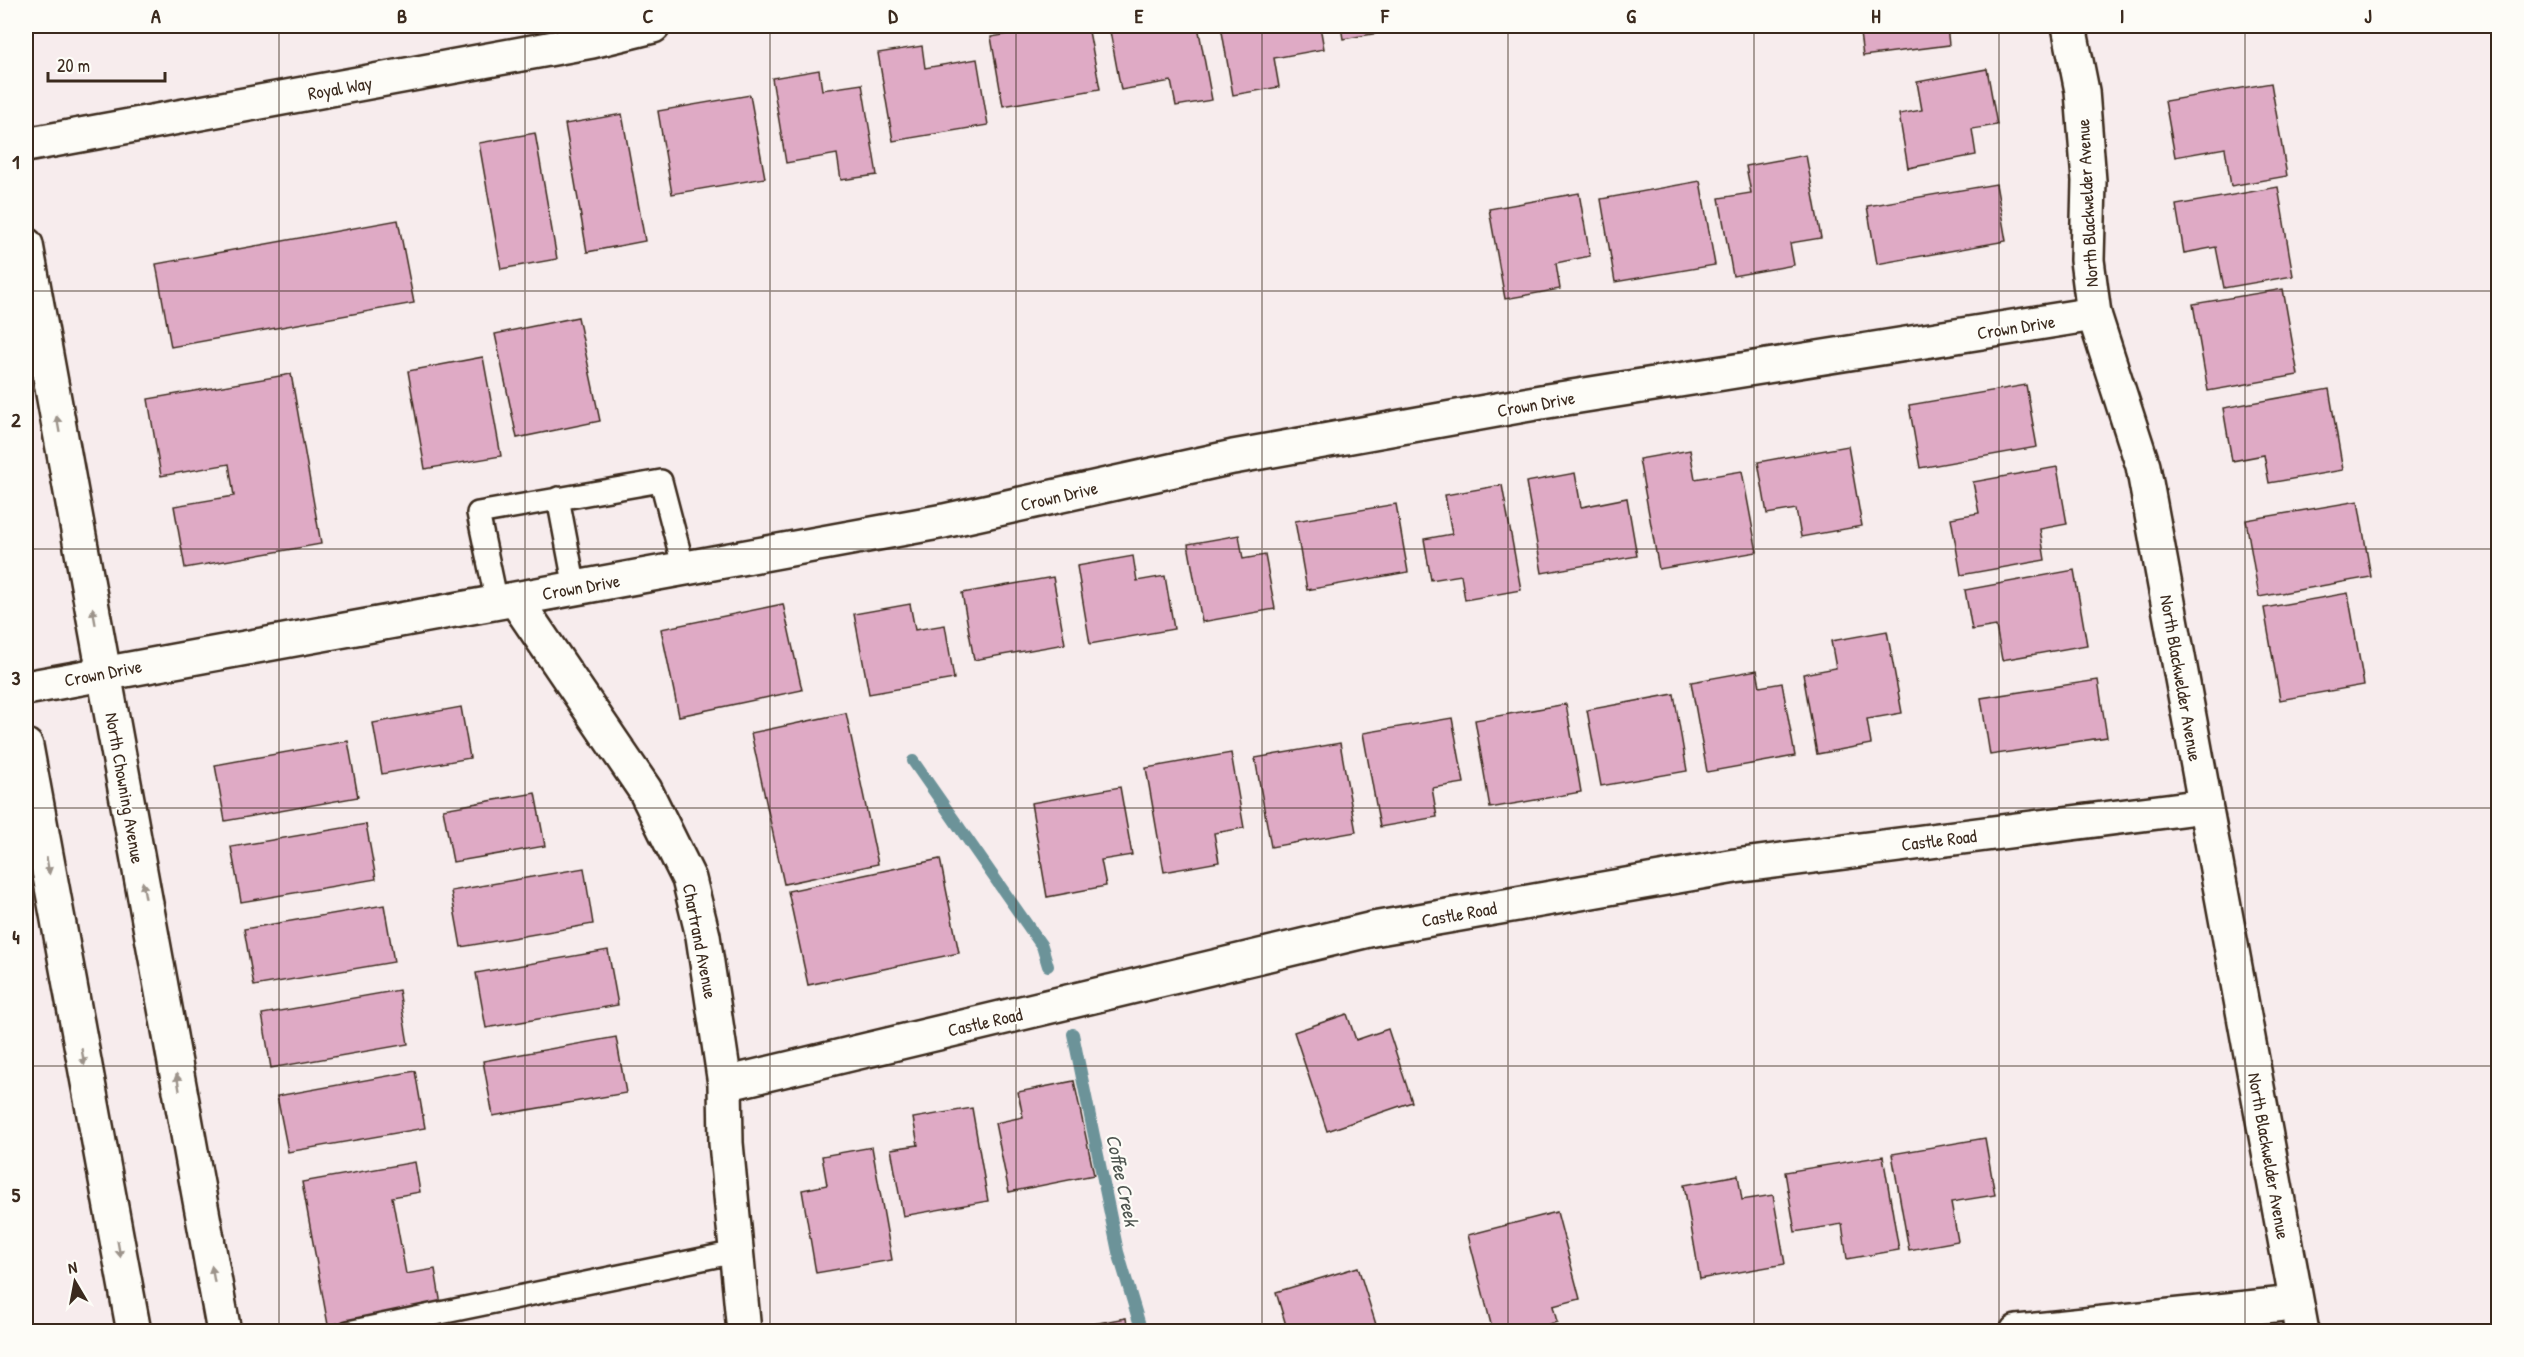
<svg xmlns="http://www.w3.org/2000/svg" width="2524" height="1357" font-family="'Patrick Hand',sans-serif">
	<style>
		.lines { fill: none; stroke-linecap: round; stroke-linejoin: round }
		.stream { stroke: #6c9399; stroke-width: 12 }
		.building { fill: #dfaac5; stroke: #3b2a1e; stroke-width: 1.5 }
		.lane-casing { stroke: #3b2a1e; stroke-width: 26 }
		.street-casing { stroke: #3b2a1e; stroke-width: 38 }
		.secondary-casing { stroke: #3b2a1e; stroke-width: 38 }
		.lane { stroke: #fdfcf7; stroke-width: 21 }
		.street { stroke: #fdfcf7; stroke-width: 33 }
		.secondary { stroke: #fdfcf7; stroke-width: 33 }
		.oneway { fill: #9c938a }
		.grid { fill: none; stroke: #3b2a1e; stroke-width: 1.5; stroke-opacity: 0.55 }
		.labels { text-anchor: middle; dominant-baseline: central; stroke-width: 4.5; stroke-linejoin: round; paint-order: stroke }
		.street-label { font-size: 18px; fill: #3b2a1e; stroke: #fdfcf7 }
		.water-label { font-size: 20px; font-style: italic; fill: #4f5651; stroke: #fdfcf7 }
		.neatline { fill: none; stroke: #3b2a1e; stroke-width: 2 }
		.grid-label { font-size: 20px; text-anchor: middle; font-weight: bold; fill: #3b2a1e }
	</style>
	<rect width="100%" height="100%" fill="#f7eced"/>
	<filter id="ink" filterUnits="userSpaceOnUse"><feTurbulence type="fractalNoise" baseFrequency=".0167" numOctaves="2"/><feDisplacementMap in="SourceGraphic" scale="12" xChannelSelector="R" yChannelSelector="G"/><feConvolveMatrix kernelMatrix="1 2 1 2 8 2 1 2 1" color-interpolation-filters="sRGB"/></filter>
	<g filter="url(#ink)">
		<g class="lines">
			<path class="stream" d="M 913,761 L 1042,946 L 1048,966
				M 1073,1034 L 1118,1252 L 1142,1332"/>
		</g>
		<path class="building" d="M 1055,26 L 1088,26 L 1100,89 L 1003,106 L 991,37 Z
			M 1109,26 L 1198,26 L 1212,100 L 1176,106 L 1171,81 L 1121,90 Z
			M 1221,26 L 1320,26 L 1324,49 L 1274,58 L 1279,87 L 1233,95 Z
			M 1341,26 L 1421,26 L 1343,39 Z
			M 1459,26 L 1503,26 L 1460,33 Z
			M 1859,26 L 1947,26 L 1949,45 L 1863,56 Z
			M 922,46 L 925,68 L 977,59 L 988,125 L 893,141 L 878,53 Z
			M 1987,69 L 1997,125 L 1972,129 L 1976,155 L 1908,168 L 1899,114 L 1922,110 L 1917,82 Z
			M 819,70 L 822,90 L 862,84 L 877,175 L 841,180 L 837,154 L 786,163 L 772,78 Z
			M 2271,83 L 2287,176 L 2231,186 L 2225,148 L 2175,157 L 2165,101 Z
			M 750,95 L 765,178 L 672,194 L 658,111 Z
			M 622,114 L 645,241 L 587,252 L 565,124 Z
			M 535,133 L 557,259 L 501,269 L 479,143 Z
			M 1806,155 L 1821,238 L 1790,243 L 1794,265 L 1733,276 L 1719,198 L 1751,193 L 1746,166 Z
			M 1700,181 L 1715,265 L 1615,282 L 1601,199 Z
			M 1996,184 L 2006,241 L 1877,264 L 1867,206 Z
			M 2278,187 L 2293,276 L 2224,288 L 2216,247 L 2184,253 L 2176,205 Z
			M 1579,193 L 1590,256 L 1556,263 L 1560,289 L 1505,299 L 1489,209 Z
			M 398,220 L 414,303 L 171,347 L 156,264 Z
			M 2283,289 L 2298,375 L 2208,391 L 2193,304 Z
			M 578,317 L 600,421 L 517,438 L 495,334 Z
			M 483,357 L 501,456 L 425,469 L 408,371 Z
			M 291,374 L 321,544 L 185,568 L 174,506 L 234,496 L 229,464 L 161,476 L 148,399 Z
			M 2026,385 L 2037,447 L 1920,468 L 1909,405 Z
			M 2329,389 L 2343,470 L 2269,483 L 2264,455 L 2232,461 L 2223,408 Z
			M 1848,446 L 1862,526 L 1801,537 L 1796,509 L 1767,514 L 1758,462 Z
			M 1690,450 L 1695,479 L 1742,471 L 1757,552 L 1659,569 L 1639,459 Z
			M 2057,467 L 2067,524 L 2040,529 L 2045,560 L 1961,575 L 1951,518 L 1979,513 L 1973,482 Z
			M 1575,473 L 1581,507 L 1627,498 L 1637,556 L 1542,573 L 1526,482 Z
			M 1502,485 L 1521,590 L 1465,600 L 1461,575 L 1431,580 L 1424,539 L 1452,534 L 1445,495 Z
			M 2358,501 L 2371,577 L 2259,597 L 2246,520 Z
			M 1396,504 L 1408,572 L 1307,590 L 1295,521 Z
			M 1239,535 L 1243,559 L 1265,555 L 1275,609 L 1202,622 L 1188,544 Z
			M 1133,556 L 1137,581 L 1165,576 L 1174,629 L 1090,644 L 1077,566 Z
			M 2074,570 L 2087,645 L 2002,660 L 1996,626 L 1972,630 L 1965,590 Z
			M 1053,577 L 1065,644 L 974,660 L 962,593 Z
			M 2348,593 L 2364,685 L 2280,700 L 2264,608 Z
			M 783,604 L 802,690 L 679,716 L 661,629 Z
			M 910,604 L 915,630 L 945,625 L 954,679 L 869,694 L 854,614 Z
			M 1887,631 L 1902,713 L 1867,719 L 1871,744 L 1817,754 L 1803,674 L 1836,668 L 1831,641 Z
			M 1757,670 L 1760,687 L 1782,683 L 1795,756 L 1707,772 L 1691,682 Z
			M 2098,680 L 2107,737 L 1990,755 L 1981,698 Z
			M 1674,694 L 1687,771 L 1601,786 L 1587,710 Z
			M 1566,704 L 1581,792 L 1490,808 L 1475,720 Z
			M 461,707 L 470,758 L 382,774 L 373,723 Z
			M 846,713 L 878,864 L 784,884 L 751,733 Z
			M 1452,718 L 1464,783 L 1432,788 L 1437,817 L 1380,827 L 1363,733 Z
			M 348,741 L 358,797 L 225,821 L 215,765 Z
			M 1340,743 L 1356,832 L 1271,847 L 1255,758 Z
			M 1231,753 L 1244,828 L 1214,833 L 1219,862 L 1164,872 L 1146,768 Z
			M 1120,787 L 1132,855 L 1101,860 L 1106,886 L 1047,897 L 1031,803 Z
			M 535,793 L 545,846 L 453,862 L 443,809 Z
			M 366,824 L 376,879 L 241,902 L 231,847 Z
			M 940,859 L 959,953 L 808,985 L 788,891 Z
			M 584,868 L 593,924 L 461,947 L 451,891 Z
			M 384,905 L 394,962 L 254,986 L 244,929 Z
			M 608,950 L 618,1005 L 486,1028 L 476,973 Z
			M 399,990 L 408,1044 L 271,1068 L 262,1014 Z
			M 1347,1014 L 1356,1040 L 1388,1029 L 1412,1102 L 1327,1131 L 1294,1032 Z
			M 616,1037 L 626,1093 L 493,1116 L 483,1061 Z
			M 415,1071 L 425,1128 L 288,1152 L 277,1096 Z
			M 1074,1081 L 1094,1175 L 1009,1192 L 995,1123 L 1023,1117 L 1018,1092 Z
			M 972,1108 L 988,1201 L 903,1216 L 891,1149 L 918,1145 L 913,1118 Z
			M 1985,1138 L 1995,1195 L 1951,1202 L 1958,1241 L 1909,1250 L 1892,1154 Z
			M 872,1147 L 892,1260 L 816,1273 L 802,1190 L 827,1185 L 822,1156 Z
			M 1883,1156 L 1899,1250 L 1847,1259 L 1842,1224 L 1795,1232 L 1785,1172 Z
			M 415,1162 L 420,1192 L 392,1197 L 406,1274 L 435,1269 L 441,1305 L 328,1325 L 302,1182 Z
			M 1738,1175 L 1742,1200 L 1773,1195 L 1785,1264 L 1700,1279 L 1684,1185 Z
			M 1557,1212 L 1580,1299 L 1553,1306 L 1557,1322 L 1521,1332 L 1493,1332 L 1468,1235 Z
			M 1358,1267 L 1378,1331 L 1288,1332 L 1276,1292 Z
			M 1126,1318 L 1128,1332 L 1050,1332 Z"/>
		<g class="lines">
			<g class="lane-casing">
				<path id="lane" d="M 558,498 L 575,588
					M 497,603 L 478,513 L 661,481 L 684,569
					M 348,1332 L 736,1252"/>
			</g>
			<g class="street-casing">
				<path id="street" d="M 26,145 L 592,41 L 653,26
					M 515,599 L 645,790 L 689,879 L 703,936 L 725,1084 L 726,1143 L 744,1332
					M 26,688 L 944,521 L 1233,457 L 1541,402 L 2094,314
					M 725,1084 L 1373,929 L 1735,866 L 2205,806
					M 2017,1332 L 2295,1303"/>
			</g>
			<g class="secondary-casing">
				<path id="secondary" d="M 2069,26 L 2082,91 L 2089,181 L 2087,260 L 2094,314 L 2143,466 L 2302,1332
					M 26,245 L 224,1332
					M 26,746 L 134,1332"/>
			</g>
			<use href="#lane" class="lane"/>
			<use href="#street" class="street"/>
			<use href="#secondary" class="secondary"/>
		</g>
		<defs><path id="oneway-solid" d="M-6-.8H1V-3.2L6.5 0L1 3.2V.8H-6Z" transform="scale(1.5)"/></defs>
		<g class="oneway">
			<use href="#oneway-solid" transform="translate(58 424) rotate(-100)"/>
			<use href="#oneway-solid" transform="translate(94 616) rotate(-100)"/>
			<use href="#oneway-solid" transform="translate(48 866) rotate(80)"/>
			<use href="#oneway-solid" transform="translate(144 890) rotate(-100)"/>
			<use href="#oneway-solid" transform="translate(83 1057) rotate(80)"/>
			<use href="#oneway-solid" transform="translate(178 1082) rotate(-100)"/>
			<use href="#oneway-solid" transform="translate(119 1249) rotate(80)"/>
			<use href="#oneway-solid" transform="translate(213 1274) rotate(-100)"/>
		</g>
	</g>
	<path class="grid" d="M 279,26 L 279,1332M 525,26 L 525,1332M 770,26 L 770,1332M 1016,26 L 1016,1332M 1262,26 L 1262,1332M 1508,26 L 1508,1332M 1754,26 L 1754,1332M 1999,26 L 1999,1332M 2245,26 L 2245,1332M 26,291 L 2498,291M 26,549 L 2498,549M 26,808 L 2498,808M 26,1066 L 2498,1066"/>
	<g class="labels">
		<g class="street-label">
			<text transform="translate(340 88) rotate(-10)">Royal Way</text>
			<text transform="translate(2087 203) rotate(-93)">North Blackwelder Avenue</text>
			<text transform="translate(2016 327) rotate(-9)">Crown Drive</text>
			<text transform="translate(1536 404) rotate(-10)">Crown Drive</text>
			<text transform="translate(1059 496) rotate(-13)">Crown Drive</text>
			<text transform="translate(581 587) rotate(-10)">Crown Drive</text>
			<text transform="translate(103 673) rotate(-11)">Crown Drive</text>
			<text transform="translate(2181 678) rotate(80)">North Blackwelder Avenue</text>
			<text transform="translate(125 788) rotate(80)">North Chowning Avenue</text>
			<text transform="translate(1939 840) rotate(-7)">Castle Road</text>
			<text transform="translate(1459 914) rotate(-10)">Castle Road</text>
			<text transform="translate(700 941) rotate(79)">Chartrand Avenue</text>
			<text transform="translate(985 1022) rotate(-13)">Castle Road</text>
			<text transform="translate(2269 1156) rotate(80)">North Blackwelder Avenue</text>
		</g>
		<g class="water-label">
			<text transform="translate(1123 1180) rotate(78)">Coffee Creek</text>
		</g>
	</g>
	<rect width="2524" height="1357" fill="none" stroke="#fdfcf7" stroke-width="66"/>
	<g transform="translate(75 1282) rotate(350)" stroke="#fdfcf7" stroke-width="4.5" paint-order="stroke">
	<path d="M0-4.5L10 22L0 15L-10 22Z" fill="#3b2a1e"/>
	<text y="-9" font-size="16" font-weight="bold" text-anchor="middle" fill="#3b2a1e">N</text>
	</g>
	<path d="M48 72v9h117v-9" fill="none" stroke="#3b2a1e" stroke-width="3"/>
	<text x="57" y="72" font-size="18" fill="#3b2a1e" stroke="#fdfcf7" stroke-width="4.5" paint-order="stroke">20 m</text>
	<rect x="33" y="33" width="2458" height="1291" class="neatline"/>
	<g class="grid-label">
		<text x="156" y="23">A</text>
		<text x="402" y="23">B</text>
		<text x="648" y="23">C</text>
		<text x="893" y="23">D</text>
		<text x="1139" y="23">E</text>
		<text x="1385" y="23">F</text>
		<text x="1631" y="23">G</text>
		<text x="1876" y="23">H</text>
		<text x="2122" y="23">I</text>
		<text x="2368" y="23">J</text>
		<text x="16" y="169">1</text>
		<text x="16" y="427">2</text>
		<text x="16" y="685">3</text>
		<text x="16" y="944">4</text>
		<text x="16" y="1202">5</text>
	</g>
</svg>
